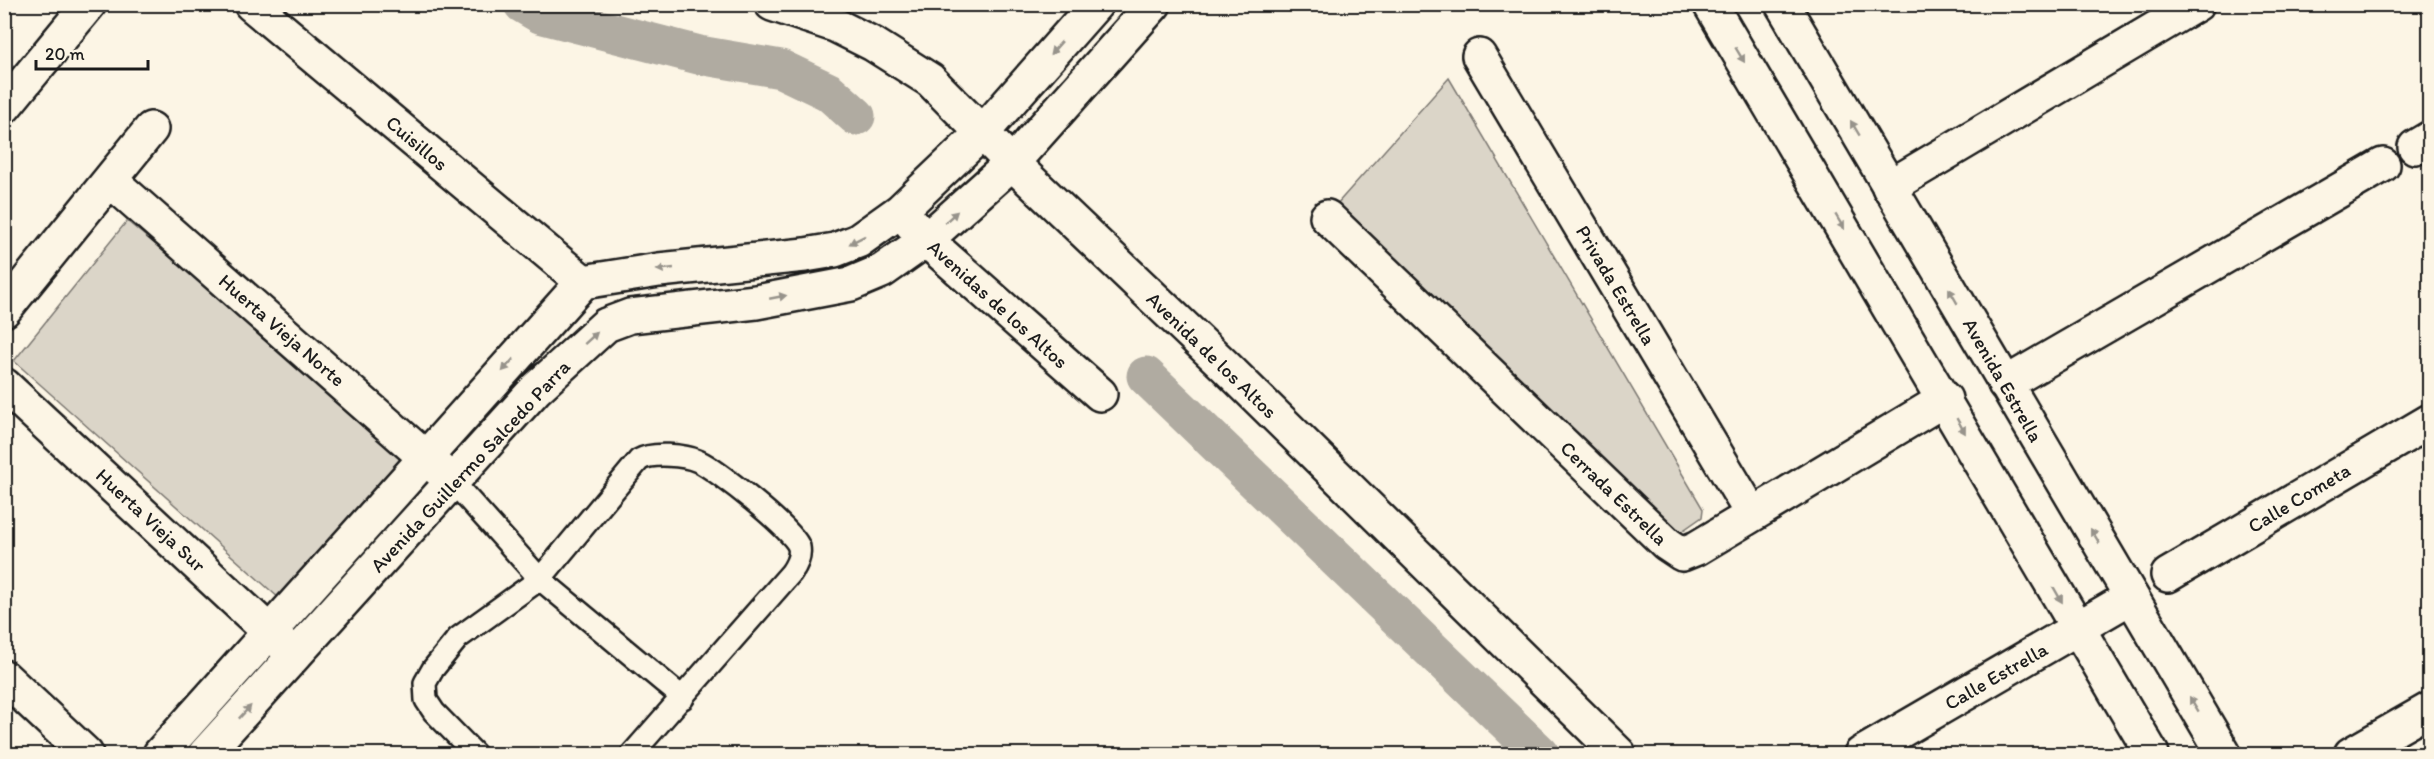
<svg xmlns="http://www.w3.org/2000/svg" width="2434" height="759" font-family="Itim,sans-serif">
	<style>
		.green { fill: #dbd5c8; stroke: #7c7872; stroke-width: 1.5 }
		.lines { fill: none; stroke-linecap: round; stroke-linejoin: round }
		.canal { stroke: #b0aba1; stroke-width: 39 }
		.lane-casing { stroke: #1c1c1c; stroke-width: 26 }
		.street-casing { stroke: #1c1c1c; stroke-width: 38 }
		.secondary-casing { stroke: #1c1c1c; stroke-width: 38 }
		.lane { stroke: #fcf5e5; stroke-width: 21 }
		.street { stroke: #fcf5e5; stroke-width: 33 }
		.secondary { stroke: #fcf5e5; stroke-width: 33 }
		.oneway { fill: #97938b }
		.labels { text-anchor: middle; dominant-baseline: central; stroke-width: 4.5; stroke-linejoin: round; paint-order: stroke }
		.street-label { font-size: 20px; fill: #1c1c1c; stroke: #fcf5e5 }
	</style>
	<rect width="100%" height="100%" fill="#fcf5e5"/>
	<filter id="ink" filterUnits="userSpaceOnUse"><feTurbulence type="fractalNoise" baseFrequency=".0167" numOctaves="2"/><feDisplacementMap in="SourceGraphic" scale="12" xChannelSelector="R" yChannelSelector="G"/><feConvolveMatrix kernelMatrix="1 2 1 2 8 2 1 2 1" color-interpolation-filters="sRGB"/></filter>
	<g filter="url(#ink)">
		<path class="green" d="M 1449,78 L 1703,509 L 1702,517 L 1682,531 L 1672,532 L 1336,205 Z
			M 127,221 L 407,453 L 280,599 L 14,361 Z"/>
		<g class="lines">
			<path class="canal" d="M 523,4 L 540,14 L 699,55 L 781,69 L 829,92 L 856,116
				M 1146,376 L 1540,754"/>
			<g class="lane-casing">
				<path id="lane" d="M 452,481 L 540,579 L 683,698
					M 475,754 L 434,712 L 426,700 L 425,683 L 433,669 L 458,638 L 540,579 L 639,460 C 652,452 685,455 698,461 C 716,469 794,530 799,547 C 801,557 796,566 791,573 L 632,754"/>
			</g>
			<g class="street-casing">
				<path id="street" d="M 251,4 L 583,282
					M 1479,56 L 1752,514
					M 4,107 L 89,4
					M 2415,147 L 2430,138
					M 110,180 L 452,481
					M 1889,187 L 2197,4
					M 1327,217 L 1667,544 L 1682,554 L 1697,548 L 1945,399
					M 4,310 L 151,129
					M 2005,384 L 2383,165
					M 4,385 L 291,652
					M 2168,575 L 2430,421
					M 4,677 L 86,754
					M 1861,754 L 2131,597
					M 2351,754 L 2430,709"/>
			</g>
			<g class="secondary-casing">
				<path id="secondary" d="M 772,4 L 835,25 L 873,44 L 930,80 L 1012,163 L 1225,366 L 1619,754
					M 1710,4 L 2152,754
					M 1782,4 L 2224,754
					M 911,223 L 926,240 L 1100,394
					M 160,754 L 583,282 L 659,270 L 805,255 L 835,250 L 858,241 L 900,211 L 983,132 L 1096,4
					M 205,754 L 536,389 L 606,325 L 630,316 L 756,302 L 851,284 L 882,271 L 926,240 L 1012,163 L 1154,4"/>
			</g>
			<use href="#lane" class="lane"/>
			<use href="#street" class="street"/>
			<use href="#secondary" class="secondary"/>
		</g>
		<defs><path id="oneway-solid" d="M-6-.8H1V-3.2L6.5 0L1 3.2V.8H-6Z" transform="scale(1.5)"/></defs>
		<g class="oneway">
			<use href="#oneway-solid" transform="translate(1056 48) rotate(132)"/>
			<use href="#oneway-solid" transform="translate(1740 55) rotate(59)"/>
			<use href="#oneway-solid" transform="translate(1855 128) rotate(-121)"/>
			<use href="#oneway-solid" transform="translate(951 217) rotate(-42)"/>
			<use href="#oneway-solid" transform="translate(1840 222) rotate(59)"/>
			<use href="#oneway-solid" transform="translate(857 240) rotate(153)"/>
			<use href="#oneway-solid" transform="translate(665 269) rotate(174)"/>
			<use href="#oneway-solid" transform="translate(1953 296) rotate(-120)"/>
			<use href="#oneway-solid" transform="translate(778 297) rotate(-11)"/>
			<use href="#oneway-solid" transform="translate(591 338) rotate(-42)"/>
			<use href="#oneway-solid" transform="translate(508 365) rotate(131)"/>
			<use href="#oneway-solid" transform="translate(1961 426) rotate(60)"/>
			<use href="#oneway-solid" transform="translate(2095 536) rotate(-121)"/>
			<use href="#oneway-solid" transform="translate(2058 595) rotate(60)"/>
			<use href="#oneway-solid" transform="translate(2194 704) rotate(-121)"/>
			<use href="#oneway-solid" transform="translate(245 712) rotate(-47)"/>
		</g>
	</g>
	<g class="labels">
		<g class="street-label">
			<text transform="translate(417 143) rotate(40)">Cuisillos</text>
			<text transform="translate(1616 285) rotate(59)">Privada Estrella</text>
			<text transform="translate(998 304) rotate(42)">Avenidas de los Altos</text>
			<text transform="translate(282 330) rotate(41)">Huerta Vieja Norte</text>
			<text transform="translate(1212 355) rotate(44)">Avenida de los Altos</text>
			<text transform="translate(2003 380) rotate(60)">Avenida Estrella</text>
			<text transform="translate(470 466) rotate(-47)">Avenida Guillermo Salcedo Parra</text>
			<text transform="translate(1614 493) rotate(44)">Cerrada Estrella</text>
			<text transform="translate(2299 498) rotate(-31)">Calle Cometa</text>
			<text transform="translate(151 520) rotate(43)">Huerta Vieja Sur</text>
			<text transform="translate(1996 676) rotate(-30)">Calle Estrella</text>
		</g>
	</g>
	<rect width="2434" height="759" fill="none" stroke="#fcf5e5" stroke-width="24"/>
	<rect x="12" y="12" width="2410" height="735" fill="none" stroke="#1c1c1c" stroke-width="2" filter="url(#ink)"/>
	<path d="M36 60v9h112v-9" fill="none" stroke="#1c1c1c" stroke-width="3"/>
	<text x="45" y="60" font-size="18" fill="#1c1c1c" stroke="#fcf5e5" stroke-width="4.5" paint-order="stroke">20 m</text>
</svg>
